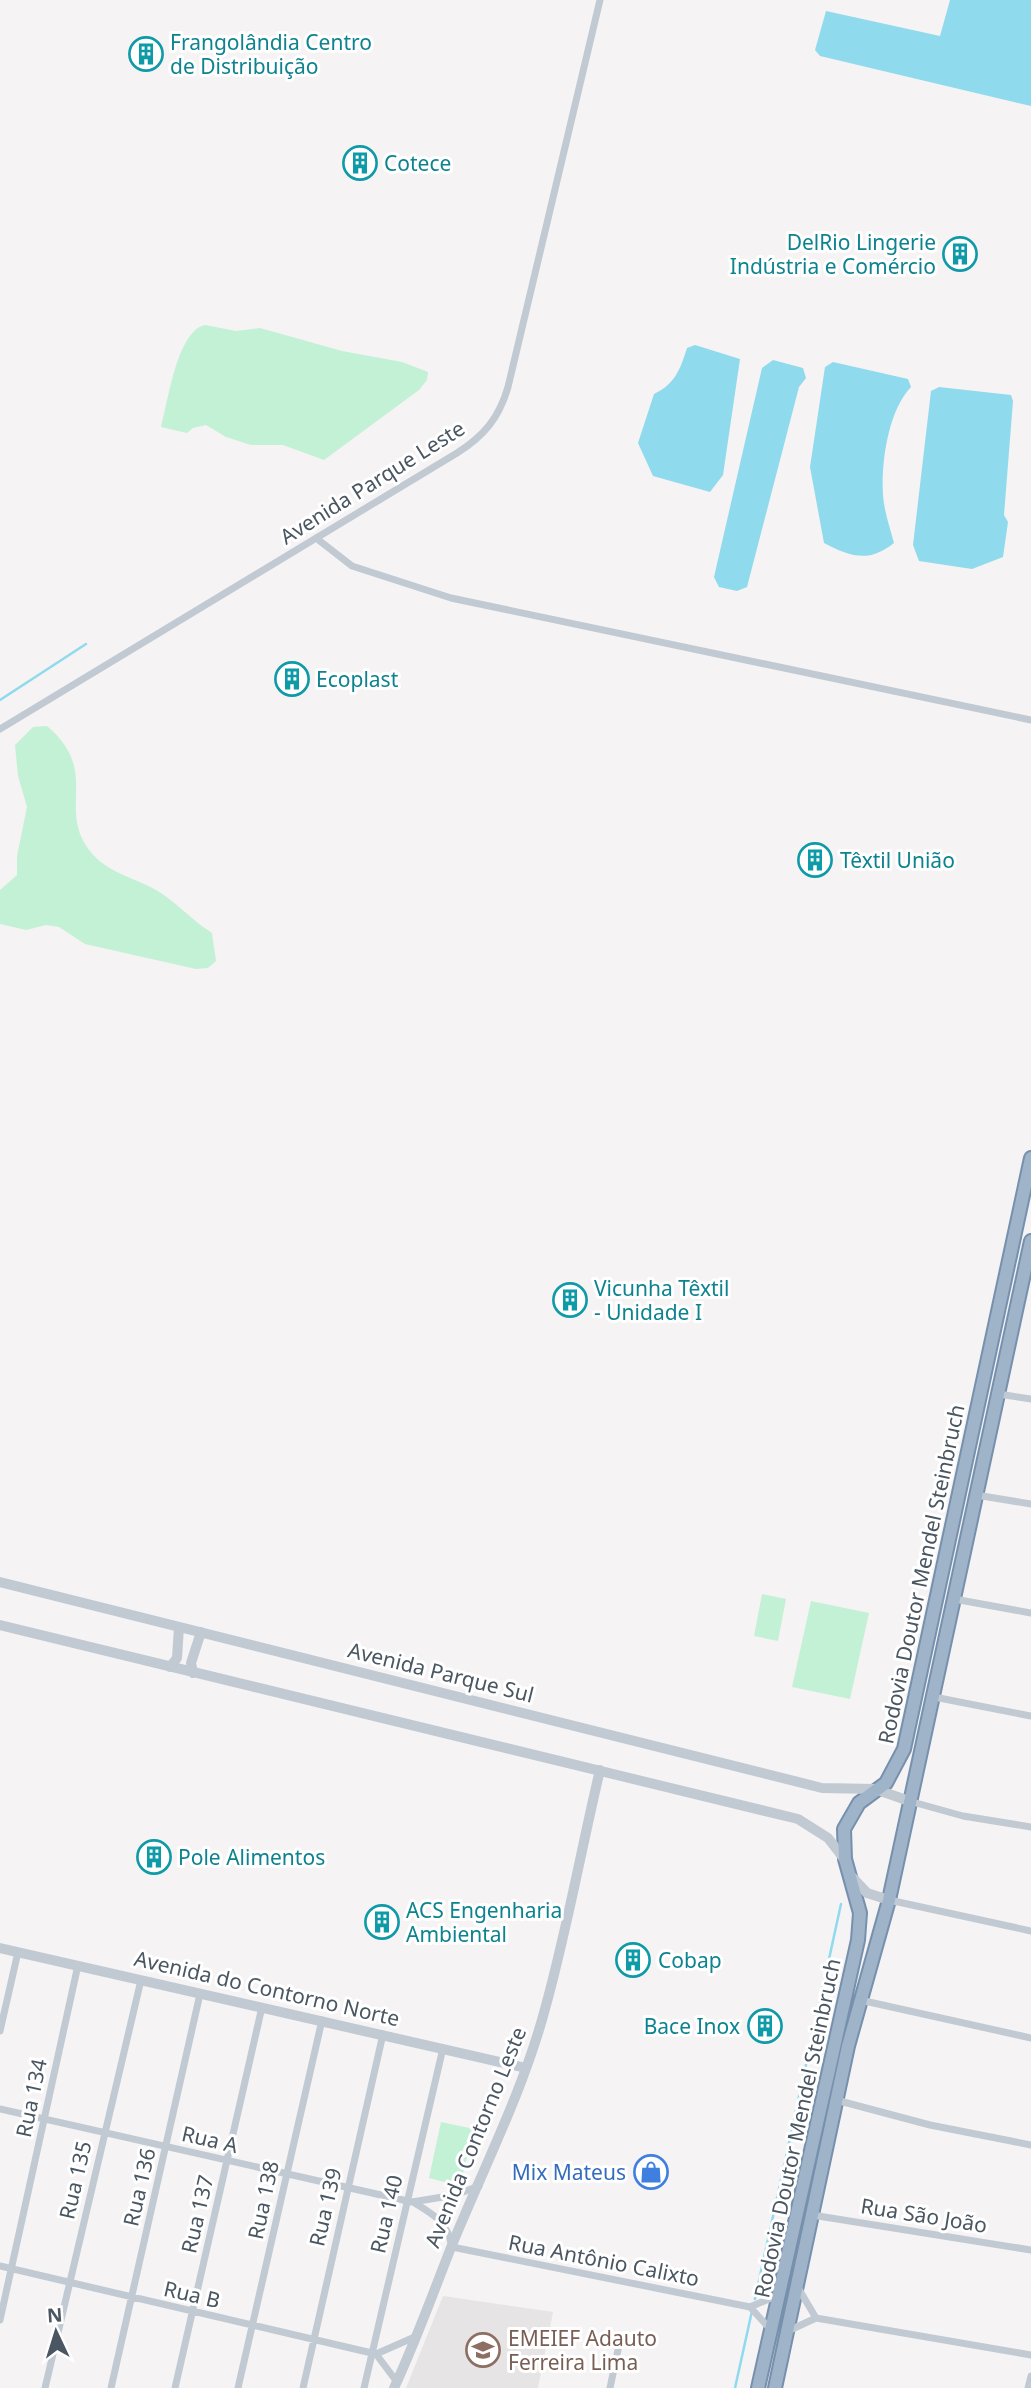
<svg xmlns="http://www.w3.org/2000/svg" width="1031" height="2388" font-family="'Noto Sans',sans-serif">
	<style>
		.education { fill: #e6e4e5 }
		.green { fill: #c3f1d5 }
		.water { fill: #90daee }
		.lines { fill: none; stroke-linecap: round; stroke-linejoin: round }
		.stream { stroke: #90daee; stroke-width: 2.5 }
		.trunk-casing { stroke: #7690ad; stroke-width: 16 }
		.minor { stroke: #c1cad2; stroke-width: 7 }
		.tertiary { stroke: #c1cad2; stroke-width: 10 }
		.trunk { stroke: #9fb4c9; stroke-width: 12 }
		.labels { text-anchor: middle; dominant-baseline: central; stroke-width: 6; stroke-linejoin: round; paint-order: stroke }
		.culture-label { font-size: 21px; fill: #0d838f; stroke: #fff; text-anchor: start }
		.street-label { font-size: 21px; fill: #4a5661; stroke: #fff }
		.shop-label { font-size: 21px; fill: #366cbe; stroke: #fff; text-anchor: end }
		.education-label { font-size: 21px; fill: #785e54; stroke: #fff; text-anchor: start }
	</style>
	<rect width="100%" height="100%" fill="#f5f3f3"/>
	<path class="education" d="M 443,2296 L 553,2312 L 538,2388 L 406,2388 Z"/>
	<path class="green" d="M 205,325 L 236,331 L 260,328 L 342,351 L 402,362 L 428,372 L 427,380 L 419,390 L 324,460 L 283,445 L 251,445 L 226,437 L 206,425 L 193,428 L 187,433 L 161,427 C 168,402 177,331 205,325 Z
		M 47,726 C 98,769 61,804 85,844 C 103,874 135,876 161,893 C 179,905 193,921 212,933 L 216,961 L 208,968 L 196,969 L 85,944 L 59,927 L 46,925 L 26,930 L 0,924 L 0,890 L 17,875 L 17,856 L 27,807 L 18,776 L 15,745 L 33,727 Z
		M 762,1594 L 786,1599 L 778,1641 L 754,1636 Z
		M 811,1601 L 869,1613 L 850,1699 L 792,1687 Z
		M 441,2122 L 474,2129 L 460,2186 L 429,2178 Z"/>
	<path class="water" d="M 950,0 L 1031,0 L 1031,106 L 820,56 L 815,50 L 826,11 L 940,36 Z
		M 695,345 L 740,359 L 723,475 L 710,492 L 653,476 L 638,443 L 654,394 C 675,384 680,370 687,348 Z
		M 773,360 L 803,368 L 806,378 L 799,387 L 747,587 L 737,591 L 719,587 L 714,577 L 762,368 Z
		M 833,362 L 908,379 L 911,387 C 888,411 881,463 883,495 C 884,511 890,528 894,543 C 869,563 851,557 824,543 L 810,467 L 825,367 Z
		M 939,387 L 1011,395 L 1013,401 L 1004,515 L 1008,522 L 1003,557 L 972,569 L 919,561 L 913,545 L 931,391 Z"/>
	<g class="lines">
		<path class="stream" d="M 0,700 L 86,644
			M 755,2299 L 841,1904
			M 735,2388 L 752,2311"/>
		<g class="trunk-casing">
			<path id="trunk" d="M 758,2388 L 858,1940 L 860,1913 L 845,1859 L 844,1829 L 859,1803 L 886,1783 L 904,1749 L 1031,1158
				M 775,2388 L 848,2046 L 889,1900 L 1031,1241"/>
		</g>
		<path class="minor" d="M 316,538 L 352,566 L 451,598 L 1031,720
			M 0,729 L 457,453 C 484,436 499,418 508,387 L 600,0
			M 998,1394 L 1031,1399
			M 976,1495 L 1031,1504
			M 954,1599 L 1031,1613
			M 934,1697 L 1031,1716
			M 909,1801 L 963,1816 L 1031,1827
			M 889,1900 L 1031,1931
			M 860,2000 L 1031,2038
			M 0,2031 L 18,1952
			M 836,2100 L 930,2125 L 1031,2145
			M 0,2109 L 412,2202 L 455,2195 L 479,2186
			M 413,2202 C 433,2214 448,2222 452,2247 L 750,2307 L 771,2330
			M 812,2215 L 1031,2250
			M 0,2266 L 376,2354 L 397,2382
			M 797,2286 L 816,2318
			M 750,2307 L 778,2295
			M 0,2320 L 78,1965
			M 788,2331 L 816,2318 L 1031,2355
			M 376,2354 L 417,2336
			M 45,2388 L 141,1980
			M 111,2388 L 200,1994
			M 175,2388 L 262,2007
			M 238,2388 L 322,2020
			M 303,2388 L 383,2034
			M 364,2388 L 443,2048
			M 610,2388 L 618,2350
			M 1028,2388 L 1031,2376"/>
		<path class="tertiary" d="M 0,1582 L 822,1788 L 875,1789 L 909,1801
			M 0,1625 L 798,1819 L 828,1838 L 845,1860
			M 170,1667 L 177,1658 L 179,1627
			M 193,1673 L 191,1663 L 201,1632
			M 852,1877 L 867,1893 L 889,1900
			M 0,1948 L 526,2068
			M 394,2388 C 416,2341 433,2293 452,2245 C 484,2167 523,2091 545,2009 C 567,1930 581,1850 600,1770"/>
		<use href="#trunk" class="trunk"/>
	</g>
	<defs>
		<g id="building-ring" transform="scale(1.75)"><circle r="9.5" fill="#fff" stroke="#0f9aa8" stroke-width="1.5"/><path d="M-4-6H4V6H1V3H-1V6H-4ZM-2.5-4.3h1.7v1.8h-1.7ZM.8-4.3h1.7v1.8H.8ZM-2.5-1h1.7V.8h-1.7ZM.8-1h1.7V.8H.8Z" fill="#0f9aa8"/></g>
		<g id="shop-ring" transform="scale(1.75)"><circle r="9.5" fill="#fff" stroke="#3f7fe0" stroke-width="1.5"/><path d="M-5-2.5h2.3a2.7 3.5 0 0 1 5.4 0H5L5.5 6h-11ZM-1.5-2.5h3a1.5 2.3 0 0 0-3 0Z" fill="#3f7fe0"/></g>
		<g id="school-ring" transform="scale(1.75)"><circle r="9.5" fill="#fff" stroke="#8d6e63" stroke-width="1.5"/><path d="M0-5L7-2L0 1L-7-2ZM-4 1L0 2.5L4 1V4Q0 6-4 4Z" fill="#8d6e63"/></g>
	</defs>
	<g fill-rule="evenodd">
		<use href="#building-ring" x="146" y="54"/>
		<use href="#building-ring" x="360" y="163"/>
		<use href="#building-ring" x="960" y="254"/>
		<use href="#building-ring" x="292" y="679"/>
		<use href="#building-ring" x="815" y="860"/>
		<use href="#building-ring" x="570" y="1300"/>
		<use href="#building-ring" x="154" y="1857"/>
		<use href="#building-ring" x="382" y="1922"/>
		<use href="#building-ring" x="633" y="1960"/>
		<use href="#building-ring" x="765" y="2026"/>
		<use href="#shop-ring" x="651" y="2172"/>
		<use href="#school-ring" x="483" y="2350"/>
	</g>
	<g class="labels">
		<g class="culture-label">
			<text x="170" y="42">Frangolândia Centro<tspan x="170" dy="24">de Distribuição</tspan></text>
			<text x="384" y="163">Cotece</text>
			<text x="936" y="242" text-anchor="end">DelRio Lingerie<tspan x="936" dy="24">Indústria e Comércio</tspan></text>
			<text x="316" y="679">Ecoplast</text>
			<text x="840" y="860">Têxtil União</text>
			<text x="594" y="1288">Vicunha Têxtil<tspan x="594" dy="24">- Unidade I</tspan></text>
			<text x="178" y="1857">Pole Alimentos</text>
			<text x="406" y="1910">ACS Engenharia<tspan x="406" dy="24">Ambiental</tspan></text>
			<text x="658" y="1960">Cobap</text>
			<text x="740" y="2026" text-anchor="end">Bace Inox</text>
		</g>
		<g class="street-label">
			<text transform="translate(372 482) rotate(-32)">Avenida Parque Leste</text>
			<text transform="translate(921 1574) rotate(-78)">Rodovia Doutor Mendel Steinbruch</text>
			<text transform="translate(441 1672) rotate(14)">Avenida Parque Sul</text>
			<text transform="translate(267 1988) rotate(13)">Avenida do Contorno Norte</text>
			<text transform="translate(31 2098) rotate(-78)">Rua 134</text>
			<text transform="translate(797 2128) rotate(-78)">Rodovia Doutor Mendel Steinbruch</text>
			<text transform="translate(475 2137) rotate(-68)">Avenida Contorno Leste</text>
			<text transform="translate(210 2139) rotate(13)">Rua A</text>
			<text transform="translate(75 2180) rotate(-77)">Rua 135</text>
			<text transform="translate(139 2187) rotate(-77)">Rua 136</text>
			<text transform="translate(263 2200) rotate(-78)">Rua 138</text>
			<text transform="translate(325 2207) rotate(-77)">Rua 139</text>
			<text transform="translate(197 2214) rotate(-77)">Rua 137</text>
			<text transform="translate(386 2214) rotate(-77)">Rua 140</text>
			<text transform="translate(924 2215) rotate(9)">Rua São João</text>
			<text transform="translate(604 2260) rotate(11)">Rua Antônio Calixto</text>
			<text transform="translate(192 2294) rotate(13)">Rua B</text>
		</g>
		<g class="shop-label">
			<text x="626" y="2172">Mix Mateus</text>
		</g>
		<g class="education-label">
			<text x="508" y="2338">EMEIEF Adauto<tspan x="508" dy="24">Ferreira Lima</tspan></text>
		</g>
	</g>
	<g transform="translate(56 2332) rotate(356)" stroke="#ffffff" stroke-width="5" paint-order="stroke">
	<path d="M0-5L12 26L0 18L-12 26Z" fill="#4a5661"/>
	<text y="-10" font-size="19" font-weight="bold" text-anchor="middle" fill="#4a5661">N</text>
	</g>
</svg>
